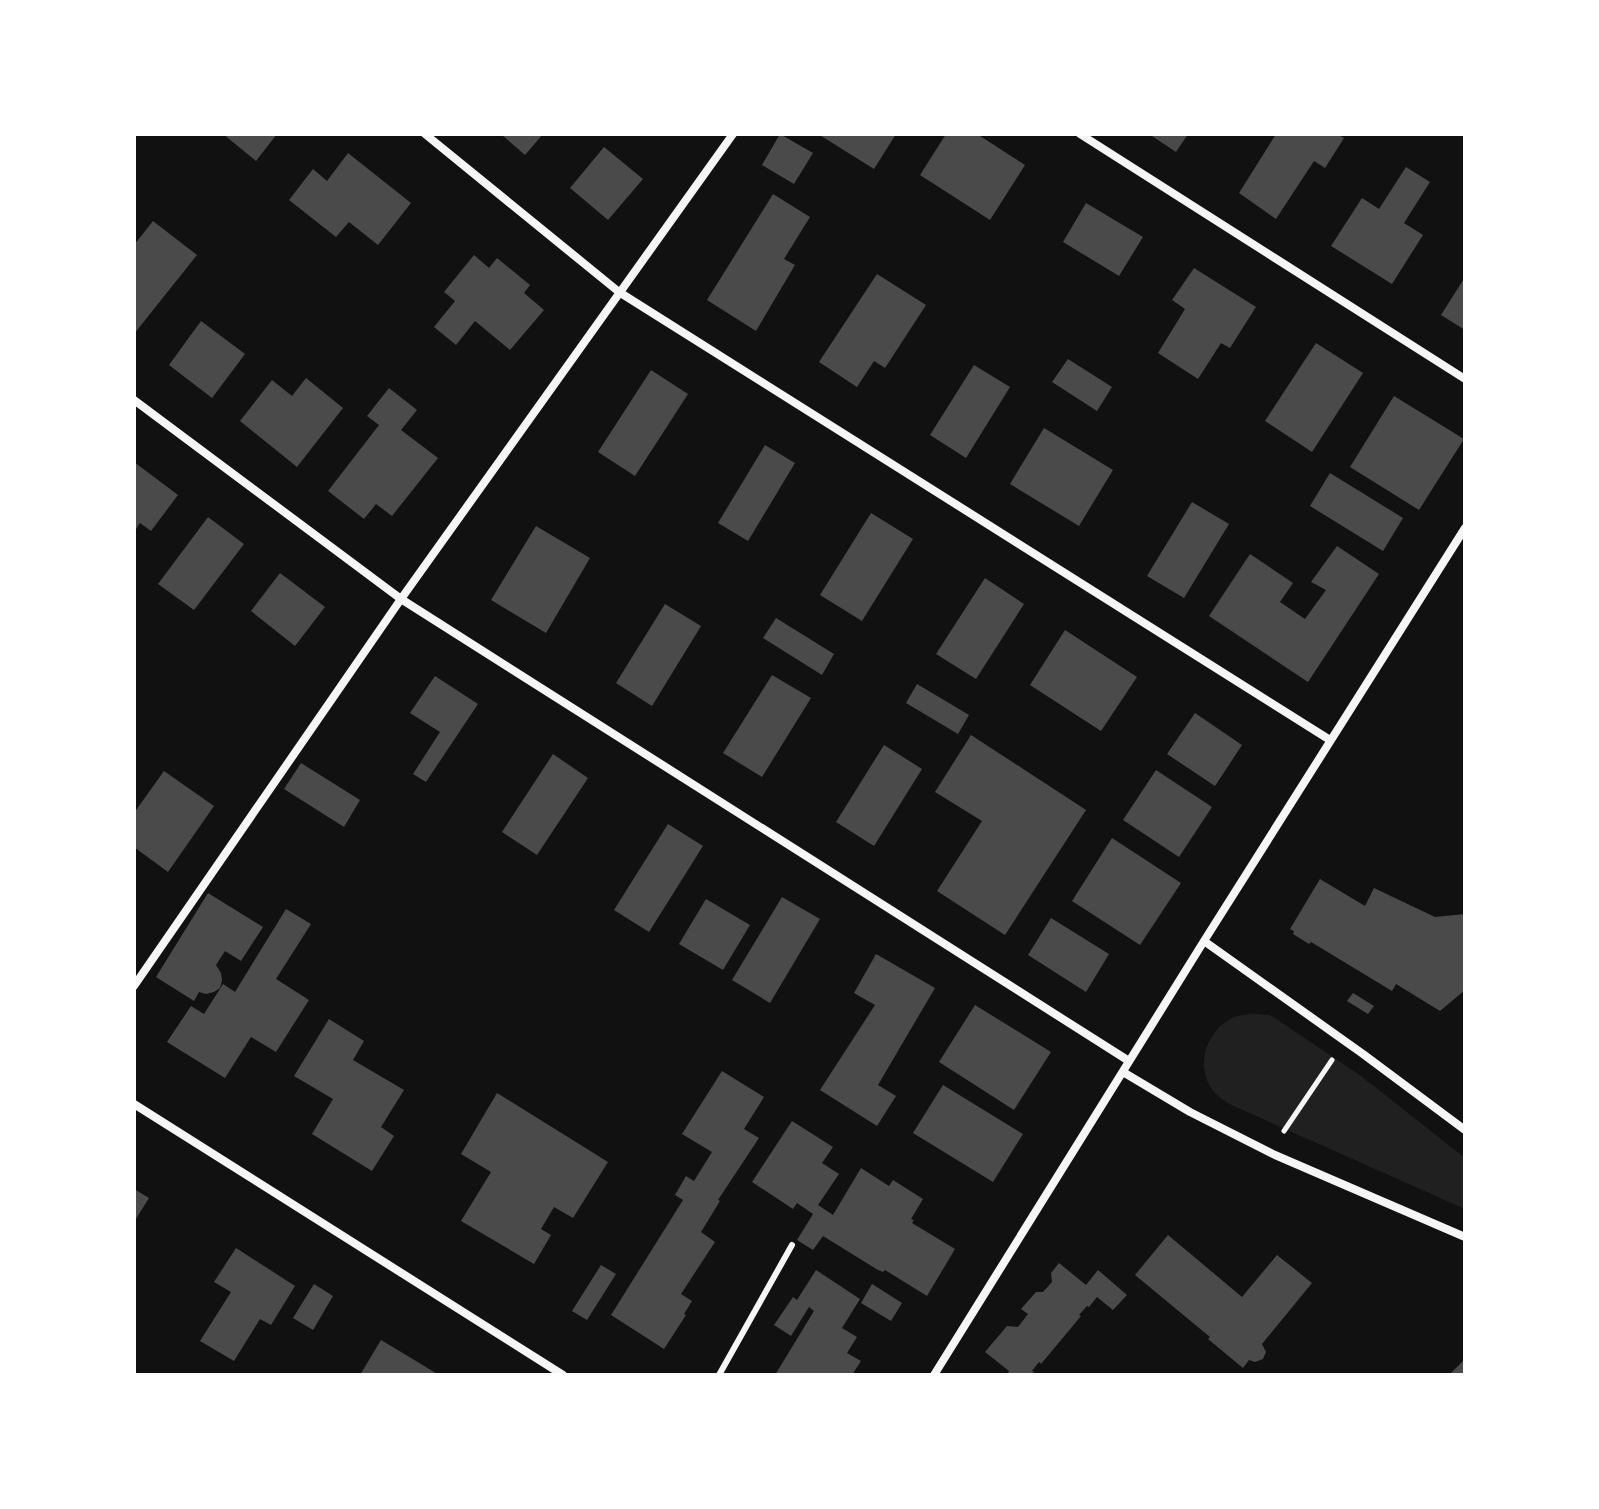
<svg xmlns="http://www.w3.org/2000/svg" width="1599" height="1509" font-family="Quicksand,sans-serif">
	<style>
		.green { fill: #202020 }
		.building { fill: #4a4a4a }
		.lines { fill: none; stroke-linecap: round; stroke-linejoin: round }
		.path { stroke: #f5f5f5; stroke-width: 5 }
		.service { stroke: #f5f5f5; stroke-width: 6 }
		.minor { stroke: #f5f5f5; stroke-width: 8 }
	</style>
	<rect width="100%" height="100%" fill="#111"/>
	<path class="green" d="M 1256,1014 L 1269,1015 L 1275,1018 L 1361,1076 L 1465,1158 L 1465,1209 L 1247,1112 C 1236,1107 1223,1102 1215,1093 C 1194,1069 1205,1032 1232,1018 C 1239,1015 1248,1014 1256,1014 Z"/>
	<path class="building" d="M 223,134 L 277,134 L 256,161 Z
		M 501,134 L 543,134 L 525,155 Z
		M 780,134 L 813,153 L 794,184 L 762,165 Z
		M 818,134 L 896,134 L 874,169 Z
		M 946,134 L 977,134 L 1025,165 L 990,220 L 920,175 Z
		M 1149,134 L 1188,134 L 1176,152 Z
		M 1276,134 L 1337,134 L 1344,138 L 1325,168 L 1314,161 L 1276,219 L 1239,193 Z
		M 604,147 L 643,179 L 608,220 L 570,188 Z
		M 348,153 L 411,203 L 378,245 L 349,222 L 336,237 L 289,200 L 313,169 L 327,181 Z
		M 1406,167 L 1430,182 L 1404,223 L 1423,235 L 1392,284 L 1331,246 L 1362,198 L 1379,209 Z
		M 773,194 L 810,217 L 784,259 L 795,265 L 756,331 L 707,300 Z
		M 1086,203 L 1143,237 L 1119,276 L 1063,242 Z
		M 153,221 L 197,255 L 134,334 L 134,245 Z
		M 474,255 L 489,268 L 497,258 L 530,285 L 524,293 L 544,310 L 510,350 L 475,321 L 456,345 L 434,327 L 455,301 L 444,292 Z
		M 1194,268 L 1256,307 L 1230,348 L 1221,343 L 1198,379 L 1158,353 L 1185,309 L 1172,300 Z
		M 877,274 L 926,305 L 885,368 L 874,361 L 857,387 L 819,362 Z
		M 1465,277 L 1465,330 L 1441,315 Z
		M 201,321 L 245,354 L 212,398 L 169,365 Z
		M 1316,343 L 1363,373 L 1312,452 L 1265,421 Z
		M 1068,359 L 1112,387 L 1097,411 L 1052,382 Z
		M 974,365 L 1010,387 L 966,458 L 930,435 Z
		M 651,370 L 688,394 L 635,476 L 598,452 Z
		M 306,378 L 343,408 L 297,467 L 240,421 L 272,380 L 292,396 Z
		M 389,388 L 417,410 L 401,430 L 438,458 L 392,516 L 376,504 L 364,519 L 328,491 L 379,425 L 367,416 Z
		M 1394,396 L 1464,439 L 1419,510 L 1350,467 Z
		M 1044,428 L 1113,470 L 1079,526 L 1010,484 Z
		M 765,445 L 795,463 L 748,541 L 718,523 Z
		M 134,462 L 178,495 L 151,531 L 140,523 L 134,532 Z
		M 1330,473 L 1403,518 L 1383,551 L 1310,506 Z
		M 1192,502 L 1229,524 L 1184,598 L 1147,576 Z
		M 871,513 L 913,539 L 862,621 L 820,595 Z
		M 208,517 L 244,544 L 194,610 L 158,584 Z
		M 536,526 L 590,558 L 546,633 L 491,600 Z
		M 1337,546 L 1379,574 L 1308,682 L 1209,616 L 1250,554 L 1293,583 L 1280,602 L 1305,619 L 1326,590 L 1311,582 Z
		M 280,573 L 325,607 L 295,646 L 251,611 Z
		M 985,578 L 1024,604 L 976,679 L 936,654 Z
		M 665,604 L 701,626 L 652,706 L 616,683 Z
		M 776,618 L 834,654 L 822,675 L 763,638 Z
		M 1065,630 L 1137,677 L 1101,731 L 1030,685 Z
		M 772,675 L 811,698 L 762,777 L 723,753 Z
		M 435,676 L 478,704 L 426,782 L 413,774 L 440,732 L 410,713 Z
		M 917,684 L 969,715 L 958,734 L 906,703 Z
		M 1195,713 L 1242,745 L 1215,786 L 1167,754 Z
		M 971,735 L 1086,810 L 1005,935 L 937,891 L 982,821 L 935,792 Z
		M 884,745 L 922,769 L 874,846 L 836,822 Z
		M 553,754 L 588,778 L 537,855 L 502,832 Z
		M 301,763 L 360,800 L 344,827 L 284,789 Z
		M 1156,770 L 1212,807 L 1179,857 L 1123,820 Z
		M 164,771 L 214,806 L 168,872 L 134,847 L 134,813 Z
		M 668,824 L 703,846 L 649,932 L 614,910 Z
		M 1112,838 L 1181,883 L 1140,945 L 1072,901 Z
		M 1320,879 L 1365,906 L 1374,888 L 1435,917 L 1465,914 L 1465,990 L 1440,1011 L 1396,984 L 1392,991 L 1311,942 L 1309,944 L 1293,934 L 1294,931 L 1290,929 Z
		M 208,893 L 263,927 L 241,961 L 225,951 L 216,965 L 221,973 L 222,980 L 220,988 L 214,992 L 206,994 L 199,992 L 194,1001 L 156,977 Z
		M 782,897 L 820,919 L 770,1003 L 732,980 Z
		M 706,899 L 750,925 L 723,970 L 679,944 Z
		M 286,909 L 311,924 L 276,979 L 309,1000 L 276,1052 L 251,1037 L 225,1078 L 167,1042 L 191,1006 L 204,1014 L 223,984 L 235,992 Z
		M 1051,918 L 1109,954 L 1086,992 L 1028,955 Z
		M 876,954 L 935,988 L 878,1085 L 896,1096 L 877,1126 L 820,1090 L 875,1005 L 854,993 Z
		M 1353,993 L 1374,1006 L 1368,1014 L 1347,1001 Z
		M 975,1005 L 1051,1052 L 1014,1110 L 939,1062 Z
		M 329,1019 L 364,1041 L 353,1060 L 404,1090 L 381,1127 L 394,1136 L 372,1171 L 312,1134 L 333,1099 L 294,1076 Z
		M 722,1071 L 764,1097 L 744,1129 L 759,1138 L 718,1200 L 720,1201 L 701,1232 L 715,1242 L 681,1294 L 692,1301 L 684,1314 L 686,1315 L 664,1349 L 611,1315 L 683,1200 L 675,1195 L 686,1176 L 694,1181 L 712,1152 L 682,1134 Z
		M 943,1085 L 1023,1134 L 993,1182 L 913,1133 Z
		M 497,1093 L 608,1162 L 573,1218 L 554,1207 L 541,1229 L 551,1235 L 534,1264 L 461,1221 L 491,1172 L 461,1154 Z
		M 792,1121 L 833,1147 L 822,1163 L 839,1174 L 818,1205 L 833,1215 L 861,1168 L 889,1186 L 893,1180 L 923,1199 L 911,1219 L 914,1220 L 912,1223 L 955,1249 L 927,1296 L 885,1270 L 883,1272 L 878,1270 L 823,1236 L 813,1250 L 797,1240 L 813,1214 L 797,1203 L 793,1209 L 752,1182 Z
		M 134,1189 L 149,1198 L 134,1222 Z
		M 1168,1235 L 1242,1297 L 1277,1255 L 1312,1283 L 1262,1344 L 1266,1352 L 1263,1359 L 1255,1362 L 1249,1360 L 1243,1368 L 1208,1339 L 1210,1337 L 1135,1275 Z
		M 236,1248 L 295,1286 L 271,1325 L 260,1319 L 234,1361 L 200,1341 L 231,1292 L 214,1282 Z
		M 1059,1263 L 1086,1285 L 1098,1270 L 1127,1295 L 1113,1310 L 1097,1297 L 1089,1307 L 1087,1306 L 1079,1315 L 1081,1316 L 1041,1364 L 1039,1362 L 1032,1371 L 1034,1372 L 1032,1375 L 1007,1375 L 1009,1371 L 985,1352 L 1007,1326 L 1018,1327 L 1028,1314 L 1021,1309 L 1036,1292 L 1043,1292 L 1052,1282 L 1051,1273 Z
		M 601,1265 L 616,1274 L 587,1320 L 572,1311 Z
		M 816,1270 L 860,1299 L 842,1328 L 857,1337 L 847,1353 L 861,1361 L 852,1375 L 775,1375 L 814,1311 L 809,1307 L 791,1336 L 774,1325 L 793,1297 L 797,1300 Z
		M 314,1284 L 333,1296 L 313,1330 L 293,1318 Z
		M 872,1284 L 902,1303 L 891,1321 L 861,1303 Z
		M 381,1340 L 411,1358 L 439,1375 L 360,1375 Z
		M 1465,1359 L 1465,1375 L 1449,1375 Z"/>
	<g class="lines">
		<path class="path" d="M 1284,1131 L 1332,1060"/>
		<path class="service" d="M 719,1375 L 792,1245"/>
		<path class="minor" d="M 425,134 L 619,292 L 1330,740
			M 1080,134 L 1465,379
			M 134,400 L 401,599 L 1129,1061
			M 1204,941 L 1363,1054 L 1465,1130
			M 134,986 L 401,599 L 733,134
			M 1123,1072 L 1190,1112 L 1275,1155 L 1465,1237
			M 134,1104 L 563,1375
			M 934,1375 L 1204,941 L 1465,528"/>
	</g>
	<rect width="1599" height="1509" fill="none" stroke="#ffffff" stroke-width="272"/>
</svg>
